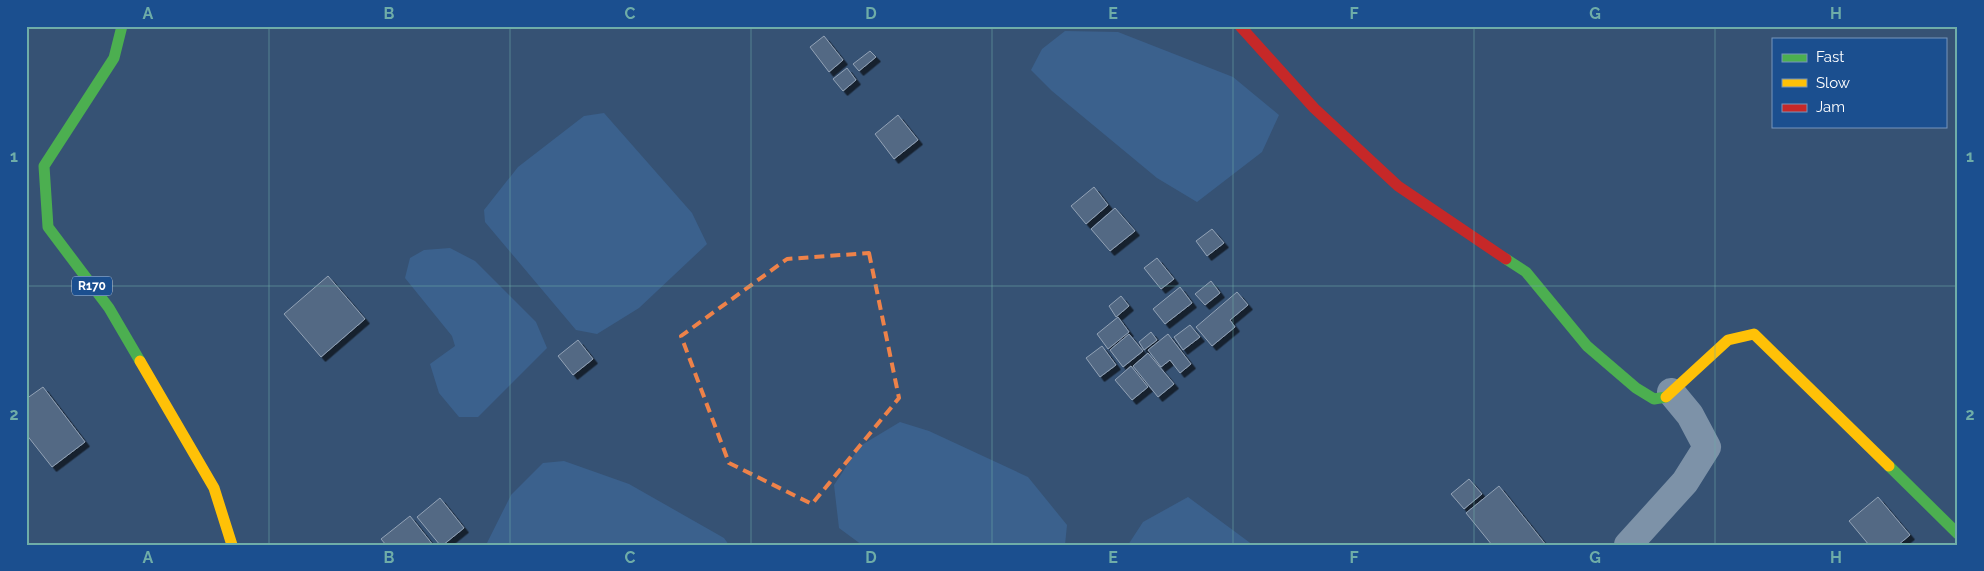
<svg xmlns="http://www.w3.org/2000/svg" width="1984" height="571" font-family="Raleway,sans-serif">
	<style>
		.water { fill: #3b618d }
		.building { fill: #526984; stroke: #92a2b6; filter: url(#shadow) }
		.lines { fill: none; stroke-linecap: round; stroke-linejoin: round }
		.street { stroke: #7d92a8; stroke-width: 28 }
		.fast { stroke: #4caf50; stroke-width: 11 }
		.slow { stroke: #ffc107; stroke-width: 11 }
		.jam { stroke: #c62828; stroke-width: 11 }
		.marked { fill: none; stroke: #ee8249; stroke-width: 4; stroke-dasharray: 10 6; stroke-linejoin: round }
		.grid { fill: none; stroke: #6fada8; stroke-width: 1; stroke-opacity: 0.55 }
		.labels { text-anchor: middle; dominant-baseline: central; stroke-width: 4; stroke-linejoin: round; paint-order: stroke }
		.shield { fill: #1b4f8f; stroke: #bbcadd; stroke-width: 1 }
		.shield-label { font-size: 12px; font-weight: bold; fill: #fff }
		.neatline { fill: none; stroke: #6fada8; stroke-width: 2 }
		.grid-label { font-size: 16px; text-anchor: middle; font-weight: bold; fill: #6fada8 }
	</style>
	<defs>
		<filter id="shadow"><feDropShadow dx="4.5" dy="4.5" stdDeviation="0" flood-color="#0009"/></filter>
	</defs>
	<rect width="100%" height="100%" fill="#365274"/>
	<path class="water" d="M 1065,31 L 1118,32 L 1233,77 L 1279,115 L 1262,152 L 1197,202 L 1157,178 L 1052,91 L 1031,70 L 1042,49 Z
		M 604,113 L 692,213 L 707,244 L 639,308 L 597,334 L 576,330 L 485,222 L 484,210 L 518,167 L 584,116 Z
		M 450,248 L 475,261 L 536,322 L 547,348 L 478,417 L 459,417 L 439,393 L 430,364 L 455,346 L 452,336 L 405,278 L 410,258 L 424,250 Z
		M 900,422 L 929,431 L 1028,477 L 1067,525 L 1065,545 L 862,545 L 839,528 L 834,485 L 860,446 Z
		M 564,461 L 629,484 L 724,538 L 729,545 L 486,545 L 511,495 L 543,463 Z
		M 1188,497 L 1253,545 L 1128,545 L 1143,522 Z"/>
	<path class="building" d="M 824,36 L 843,60 L 829,72 L 810,47 Z
		M 870,51 L 876,57 L 859,71 L 853,64 Z
		M 847,68 L 856,80 L 843,91 L 833,79 Z
		M 898,115 L 918,140 L 894,159 L 875,134 Z
		M 1094,187 L 1108,205 L 1086,224 L 1071,206 Z
		M 1115,208 L 1135,231 L 1110,251 L 1091,229 Z
		M 1212,229 L 1224,243 L 1207,256 L 1196,241 Z
		M 1157,258 L 1174,279 L 1161,289 L 1144,268 Z
		M 328,276 L 365,319 L 321,357 L 284,314 Z
		M 1211,281 L 1220,293 L 1205,305 L 1195,294 Z
		M 1180,287 L 1192,303 L 1165,324 L 1153,309 Z
		M 1237,292 L 1248,305 L 1230,320 L 1235,327 L 1212,346 L 1196,327 Z
		M 1121,296 L 1129,306 L 1116,317 L 1109,306 Z
		M 1118,317 L 1129,332 L 1108,349 L 1097,334 Z
		M 1190,325 L 1200,337 L 1183,350 L 1174,337 Z
		M 1151,332 L 1157,340 L 1144,350 L 1139,342 Z
		M 1129,334 L 1143,351 L 1123,367 L 1110,350 Z
		M 1168,334 L 1191,364 L 1180,373 L 1170,360 L 1161,367 L 1148,350 Z
		M 578,340 L 593,359 L 573,375 L 558,356 Z
		M 1102,346 L 1116,365 L 1100,377 L 1086,358 Z
		M 1148,353 L 1174,384 L 1158,397 L 1133,366 Z
		M 1131,366 L 1148,387 L 1132,400 L 1115,380 Z
		M 43,387 L 85,442 L 52,467 L 26,434 L 26,399 Z
		M 1469,479 L 1482,494 L 1464,509 L 1451,494 Z
		M 1499,486 L 1546,545 L 1492,545 L 1466,513 Z
		M 1878,497 L 1910,535 L 1898,545 L 1869,545 L 1849,521 Z
		M 440,498 L 464,528 L 443,545 L 440,545 L 417,517 Z
		M 410,516 L 433,545 L 386,545 L 381,539 Z"/>
	<g class="lines">
		<path class="street" d="M 1628,545 L 1685,482 L 1707,447 L 1690,415 L 1671,392"/>
		<path class="fast" d="M 122,26 L 114,58 L 44,166 L 48,227 L 109,308 L 140,361
			M 1506,259 L 1526,272 L 1587,346 L 1636,388 L 1654,399 L 1666,397
			M 1889,466 L 1958,534"/>
		<path class="slow" d="M 140,361 L 214,488 L 232,545
			M 1666,397 L 1728,340 L 1754,334 L 1889,466"/>
		<path class="jam" d="M 1240,26 L 1314,108 L 1398,186 L 1506,259"/>
	</g>
	<path class="marked" d="M 869,253 L 899,398 L 812,504 L 729,463 L 681,336 L 787,259 Z"/>
	<path class="grid" d="M 269,26 L 269,545M 510,26 L 510,545M 751,26 L 751,545M 992,26 L 992,545M 1233,26 L 1233,545M 1474,26 L 1474,545M 1715,26 L 1715,545M 26,286 L 1958,286"/>
	<g class="labels">
		<rect class="shield" x="72" y="276.5" width="40" height="19" rx="4"/>
		<g class="shield-label">
			<text x="92" y="286">R170</text>
		</g>
	</g>
	<rect width="1984" height="571" fill="none" stroke="#1b4f8f" stroke-width="55"/>
	<rect x="1772" y="38" width="175" height="90" fill="#1b4f8f" stroke="#7695bc"/>
	<rect x="1782" y="54" width="25" height="8" fill="#4caf50" stroke="#7695bc"/>
	<text x="1816" y="62" font-size="15" fill="#ffffff">Fast</text>
	<rect x="1782" y="79" width="25" height="8" fill="#ffc107" stroke="#7695bc"/>
	<text x="1816" y="88" font-size="15" fill="#ffffff">Slow</text>
	<rect x="1782" y="104" width="25" height="8" fill="#c62828" stroke="#7695bc"/>
	<text x="1816" y="112" font-size="15" fill="#ffffff">Jam</text>
	<rect x="28" y="28" width="1928" height="516" class="neatline"/>
	<g class="grid-label">
		<text x="148" y="19">A</text>
		<text x="389" y="19">B</text>
		<text x="630" y="19">C</text>
		<text x="871" y="19">D</text>
		<text x="1113" y="19">E</text>
		<text x="1354" y="19">F</text>
		<text x="1595" y="19">G</text>
		<text x="1836" y="19">H</text>
		<text x="14" y="162">1</text>
		<text x="1970" y="162">1</text>
		<text x="14" y="420">2</text>
		<text x="1970" y="420">2</text>
		<text x="148" y="563">A</text>
		<text x="389" y="563">B</text>
		<text x="630" y="563">C</text>
		<text x="871" y="563">D</text>
		<text x="1113" y="563">E</text>
		<text x="1354" y="563">F</text>
		<text x="1595" y="563">G</text>
		<text x="1836" y="563">H</text>
	</g>
</svg>
